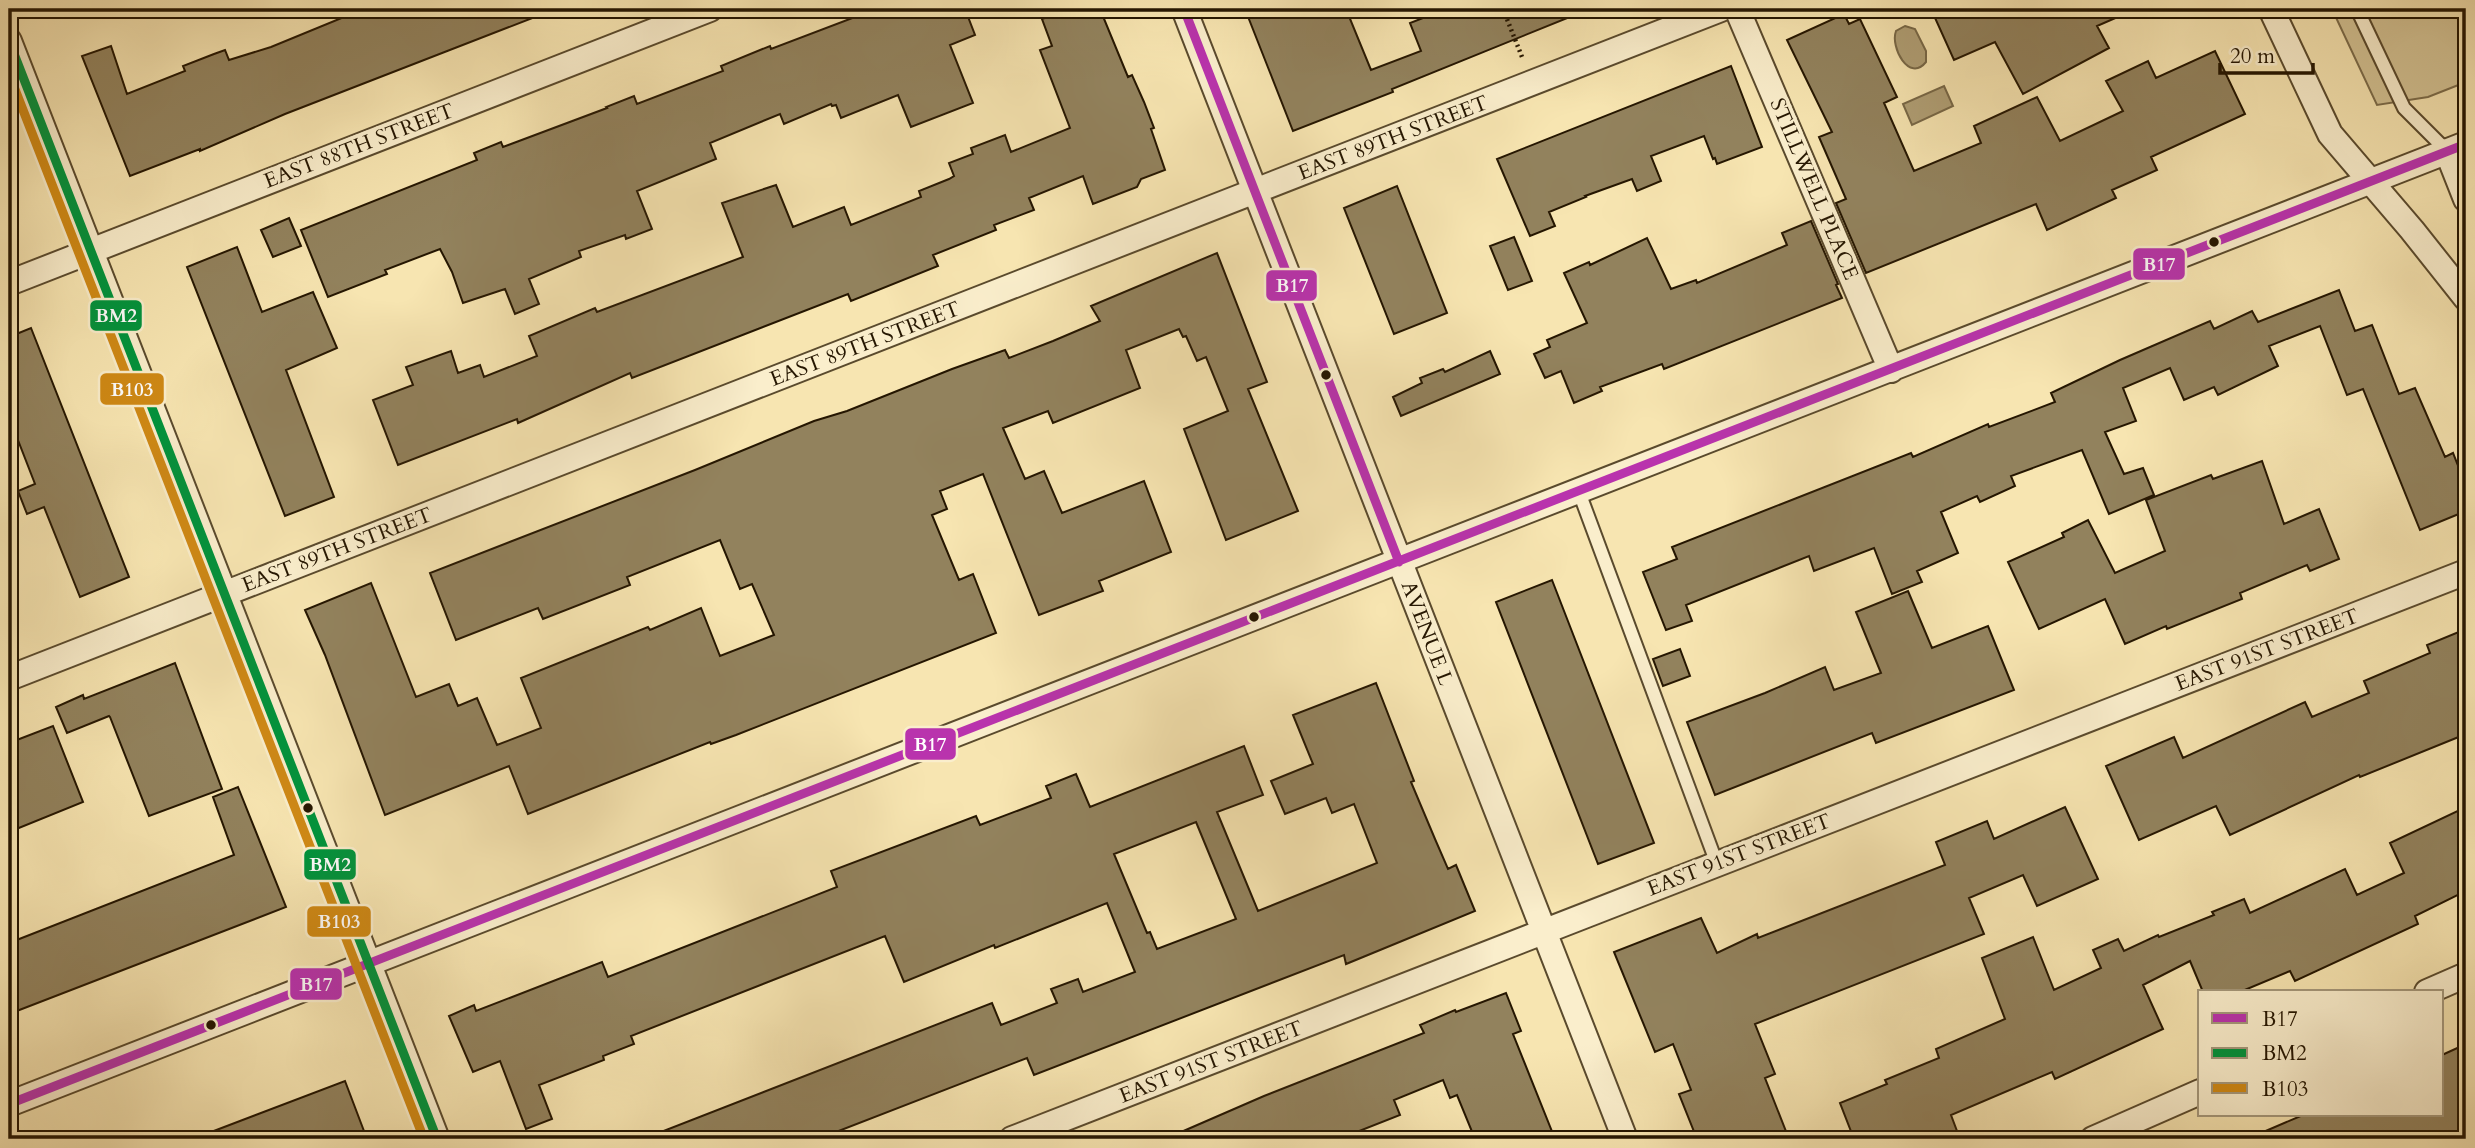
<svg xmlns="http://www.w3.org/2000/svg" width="2475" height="1148" font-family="Cardo,serif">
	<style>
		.green { fill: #d3c293; stroke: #7c6c4a; stroke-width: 2 }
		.water { fill: #b09f75; stroke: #786847; stroke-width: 2 }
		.building { fill: #92825d; stroke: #251601; stroke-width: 2; fill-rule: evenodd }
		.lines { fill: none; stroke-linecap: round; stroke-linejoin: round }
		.lane-casing { stroke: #5a4a2d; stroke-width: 16 }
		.street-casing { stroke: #5a4a2d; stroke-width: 28 }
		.path { stroke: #251601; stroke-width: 4.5; stroke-dasharray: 2 3.5; stroke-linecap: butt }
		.lane { stroke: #faeecc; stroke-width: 12 }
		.street { stroke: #faeecc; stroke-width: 24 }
		.bus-1-casing { stroke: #faeecc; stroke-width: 14 }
		.bus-2-casing { stroke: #faeecc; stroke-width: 14 }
		.bus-3-casing { stroke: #faeecc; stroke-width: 14 }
		.bus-1 { stroke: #b933ad; stroke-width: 9 }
		.bus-2 { stroke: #00933c; stroke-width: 9 }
		.bus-3 { stroke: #cf8915; stroke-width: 9 }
		.bus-dot { fill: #251601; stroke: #faeecc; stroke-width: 2.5 }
		.labels { text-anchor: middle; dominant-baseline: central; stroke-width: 7; stroke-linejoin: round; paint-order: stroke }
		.street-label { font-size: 21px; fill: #251601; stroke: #faeecc }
		.line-badge { stroke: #faeecc; stroke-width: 2.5 }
		.badge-label { font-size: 19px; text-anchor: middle; font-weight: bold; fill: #fff }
	</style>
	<rect width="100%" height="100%" fill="#f7e5b1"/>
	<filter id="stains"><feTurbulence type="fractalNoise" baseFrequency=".00286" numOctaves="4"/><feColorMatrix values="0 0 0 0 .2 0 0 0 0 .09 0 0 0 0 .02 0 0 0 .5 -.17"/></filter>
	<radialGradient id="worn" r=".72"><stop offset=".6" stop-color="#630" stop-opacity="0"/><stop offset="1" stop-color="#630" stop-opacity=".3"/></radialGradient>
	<path class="green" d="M 2332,9 L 2466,9 L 2466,82 L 2428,97 L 2377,105 Z"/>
	<path class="water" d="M 1905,26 L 1915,29 L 1926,51 L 1926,62 C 1909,83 1890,47 1896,31 Z
		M 1944,86 L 1953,106 L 1912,125 L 1903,104 Z"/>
	<path class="building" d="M 346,9 L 553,10 L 285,114 L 200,151 L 200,149 L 130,176 L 82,56 L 111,46 L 127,94 L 185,71 L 183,66 L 214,54 L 225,50 L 229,60 L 271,47 L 349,15 Z
		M 876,9 L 965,9 L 975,35 L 950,45 L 973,103 L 911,127 L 898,95 L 841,118 L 836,105 L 832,106 L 831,104 L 784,124 L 780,114 L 710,143 L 716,159 L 637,191 L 652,229 L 626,239 L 625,235 L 579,251 L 581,257 L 529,279 L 539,304 L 515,314 L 505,289 L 463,303 L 452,272 L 440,249 L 385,270 L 387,274 L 328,297 L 301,230 L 477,160 L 474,153 L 501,142 L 503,147 L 607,108 L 606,107 L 634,96 L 637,104 L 723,71 L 721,66 L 770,46 L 771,49 Z
		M 1068,9 L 1100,9 L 1128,77 L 1132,75 L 1144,102 L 1154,128 L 1151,129 L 1165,170 L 1141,179 L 1137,187 L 1093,204 L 1083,176 L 1029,198 L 1034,210 L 994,225 L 996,230 L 933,255 L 938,266 L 851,301 L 848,294 L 632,378 L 630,373 L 518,423 L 517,419 L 398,465 L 373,400 L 413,385 L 406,367 L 451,351 L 458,373 L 480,365 L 484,377 L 537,356 L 529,336 L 595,308 L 597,312 L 743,257 L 722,203 L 776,185 L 793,227 L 844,207 L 851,225 L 921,197 L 919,191 L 949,179 L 954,176 L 949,163 L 973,154 L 971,148 L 1005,135 L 1011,152 L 1070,128 L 1040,50 L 1052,46 L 1042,19 Z
		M 1245,9 L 1346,9 L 1371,70 L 1421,51 L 1410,23 L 1446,9 L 1587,10 L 1392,89 L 1393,92 L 1293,131 Z
		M 1931,9 L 2136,9 L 2097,26 L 2109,48 L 2023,94 L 1995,42 L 1954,60 Z
		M 1844,14 L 1849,24 L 1860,19 L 1897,97 L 1884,103 L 1914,171 L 1981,143 L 1974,126 L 2037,97 L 2060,141 L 2123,111 L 2106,81 L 2148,61 L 2156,78 L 2215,51 L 2245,114 L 2151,157 L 2157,170 L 2112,190 L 2116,198 L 2047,230 L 2036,204 L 1866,273 L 1836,203 L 1846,199 L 1819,137 L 1832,132 L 1787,40 Z
		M 1731,66 L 1762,147 L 1717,164 L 1715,158 L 1713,159 L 1704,136 L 1651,156 L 1661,181 L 1637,191 L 1632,179 L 1585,196 L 1586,197 L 1549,212 L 1555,226 L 1530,236 L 1497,159 Z
		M 1397,186 L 1447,313 L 1394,334 L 1344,208 Z
		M 289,218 L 301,246 L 273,257 L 261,230 Z
		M 1811,221 L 1838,284 L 1836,285 L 1842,298 L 1664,369 L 1662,364 L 1600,387 L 1602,391 L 1574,403 L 1561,371 L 1545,378 L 1534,354 L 1550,347 L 1547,340 L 1587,323 L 1564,273 L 1589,262 L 1590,265 L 1647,238 L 1671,289 L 1696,280 L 1697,283 L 1787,245 L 1782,233 Z
		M 1514,237 L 1532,281 L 1508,290 L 1490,246 Z
		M 237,247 L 262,312 L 313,292 L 337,348 L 286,370 L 334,497 L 285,516 L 187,267 Z
		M 1217,253 L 1267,382 L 1248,389 L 1298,511 L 1226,540 L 1184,429 L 1228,411 L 1206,357 L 1197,361 L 1186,336 L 1183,337 L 1179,329 L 1126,350 L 1140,388 L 1053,423 L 1048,411 L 1003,428 L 1025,479 L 1044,471 L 1062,513 L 1144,481 L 1171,552 L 1099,581 L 1103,591 L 1039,615 L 983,474 L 940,491 L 947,509 L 932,515 L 959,580 L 973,574 L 996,633 L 736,735 L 711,744 L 710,742 L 528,814 L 509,766 L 385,815 L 325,655 L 305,610 L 371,583 L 416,697 L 449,684 L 458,706 L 477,698 L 497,745 L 541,728 L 521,678 L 648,627 L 650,630 L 701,608 L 720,656 L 774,635 L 752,584 L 740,589 L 720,540 L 627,577 L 630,585 L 543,619 L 538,608 L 456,640 L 430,573 L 695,470 L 814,421 L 847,411 L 952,369 L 1005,350 L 1009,358 L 1053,341 L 1100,321 L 1091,306 Z
		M 2339,290 L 2355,331 L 2372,325 L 2399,394 L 2415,388 L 2445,457 L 2453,453 L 2466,486 L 2466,511 L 2420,530 L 2363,389 L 2347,395 L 2320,326 L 2269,346 L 2278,366 L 2218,395 L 2214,387 L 2184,400 L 2170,368 L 2123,388 L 2136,421 L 2105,432 L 2124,474 L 2143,468 L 2154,495 L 2109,514 L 2082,450 L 2011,476 L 2015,486 L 1980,502 L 1977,496 L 1941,512 L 1958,553 L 1917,571 L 1922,582 L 1892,594 L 1874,548 L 1814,571 L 1809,556 L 1686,605 L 1692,621 L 1666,630 L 1643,572 L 1677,559 L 1672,547 L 1911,453 L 1913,457 L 1988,424 L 1989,427 L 2055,402 L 2051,393 L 2120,360 L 2210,321 L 2214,329 L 2252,311 L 2258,322 Z
		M 31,328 L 129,577 L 80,597 L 44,507 L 27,514 L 18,491 L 35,484 L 9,417 L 9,337 Z
		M 1490,351 L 1500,374 L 1401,416 L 1393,397 L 1422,383 L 1420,378 L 1443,369 L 1445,372 Z
		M 2262,461 L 2284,524 L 2319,509 L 2339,559 L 2310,571 L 2307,565 L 2240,593 L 2242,599 L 2167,629 L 2166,626 L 2125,644 L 2105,599 L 2039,629 L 2008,562 L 2064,537 L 2062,533 L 2088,520 L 2115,573 L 2165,551 L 2146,500 L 2211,475 L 2213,479 Z
		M 1552,580 L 1654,843 L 1598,864 L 1496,602 Z
		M 1908,591 L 1932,648 L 1988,626 L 2014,690 L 1876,743 L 1872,733 L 1715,795 L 1687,722 L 1765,693 L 1825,667 L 1834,690 L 1881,673 L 1856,612 Z
		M 2466,629 L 2466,734 L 2360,777 L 2359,775 L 2230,835 L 2216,806 L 2139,840 L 2106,766 L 2174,737 L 2183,758 L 2305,702 L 2312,717 L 2369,693 L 2364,681 L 2430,653 L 2427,645 Z
		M 1680,649 L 1690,676 L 1663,686 L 1653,659 Z
		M 175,663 L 222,789 L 149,816 L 110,717 L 109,716 L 67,733 L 56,707 L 83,695 L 84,699 Z
		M 1376,683 L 1414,781 L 1411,782 L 1435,839 L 1448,869 L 1456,865 L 1475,911 L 1346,964 L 1344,955 L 1034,1075 L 1027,1058 L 818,1139 L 649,1139 L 648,1137 L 992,1003 L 1001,1025 L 1057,1003 L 1051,989 L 1078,979 L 1083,992 L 1135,972 L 1107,903 L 995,948 L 994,945 L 904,982 L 885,936 L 631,1036 L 634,1044 L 603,1056 L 604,1060 L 539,1085 L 552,1119 L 526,1129 L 500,1061 L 473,1072 L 449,1016 L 474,1005 L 476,1011 L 602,962 L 608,977 L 837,887 L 831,871 L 976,816 L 980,825 L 1051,798 L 1046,786 L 1076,774 L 1090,807 L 1244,746 L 1263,795 L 1217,812 L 1258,911 L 1377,863 L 1354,804 L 1332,813 L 1326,798 L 1285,814 L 1271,781 L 1313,764 L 1293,715 ZM 1196,822 L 1236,919 L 1157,949 L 1150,932 L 1147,933 L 1114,854 Z
		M 53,726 L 83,802 L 9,832 L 9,743 Z
		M 238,787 L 286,907 L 9,1014 L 9,943 L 234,855 L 213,797 Z
		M 2065,807 L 2098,879 L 2037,906 L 2023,875 L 1969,898 L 1984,934 L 1755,1024 L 1775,1074 L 1765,1078 L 1789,1139 L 1697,1139 L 1679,1094 L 1691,1090 L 1673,1044 L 1655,1052 L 1614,952 L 1701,918 L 1717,953 L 1757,934 L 1758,938 L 1945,865 L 1936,842 L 1987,821 L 1994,839 Z
		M 2466,807 L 2466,891 L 2415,916 L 2418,924 L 2295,981 L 2290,971 L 2240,992 L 2203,992 L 2190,961 L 2143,985 L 2163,1029 L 2055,1079 L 2052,1072 L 1951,1115 L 1960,1139 L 1854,1139 L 1840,1103 L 1887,1084 L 1885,1080 L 1939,1058 L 1936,1049 L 2005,1019 L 1982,958 L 2033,937 L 2054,990 L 2101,968 L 2093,950 L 2118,939 L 2124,951 L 2158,935 L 2159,937 L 2214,915 L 2212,912 L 2244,899 L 2250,913 L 2345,869 L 2357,895 L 2404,873 L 2390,843 Z
		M 1506,993 L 1521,1031 L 1513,1034 L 1555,1139 L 1475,1139 L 1457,1095 L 1450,1098 L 1443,1080 L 1394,1100 L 1400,1115 L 1339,1139 L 1165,1139 L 1264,1096 L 1424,1033 L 1420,1025 L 1455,1010 L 1456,1012 Z
		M 2466,1044 L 2466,1130 L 2445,1139 L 2247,1139 L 2303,1115 L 2442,1115 L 2442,1055 Z
		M 345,1081 L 367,1139 L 198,1139 L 198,1137 Z"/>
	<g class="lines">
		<g class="lane-casing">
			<path id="lane" d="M 2357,9 L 2404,108 L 2447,151
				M 1579,492 L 1717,864"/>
		</g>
		<g class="street-casing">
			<path id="street" d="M 1184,9 L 1625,1139
				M 1737,9 L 1891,370
				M 2271,9 L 2330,134 L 2412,230 L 2466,298
				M 9,41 L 437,1139
				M 2447,151 L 2466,199
				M 9,283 L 710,9
				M 9,678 L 1721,9
				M 2427,992 L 2466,975
				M 9,1104 L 2466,144
				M 1012,1139 L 2466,572
				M 2093,1139 L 2200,1092"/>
		</g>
		<path class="path" d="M 1503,9 L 1522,57"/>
		<use href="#lane" class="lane"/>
		<use href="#street" class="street"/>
		<g class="bus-1-casing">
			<path id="bus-1" d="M 1184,9 L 1399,562
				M 9,1104 L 2466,144"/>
		</g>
		<g class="bus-2-casing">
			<path id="bus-2" d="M 9,41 L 437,1139"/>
		</g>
		<g class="bus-3-casing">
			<path id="bus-3" d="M 9,74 L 424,1139"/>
		</g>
		<use href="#bus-1" class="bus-1"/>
		<use href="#bus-2" class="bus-2"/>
		<use href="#bus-3" class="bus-3"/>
	</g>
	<g class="bus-dot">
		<circle cx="2214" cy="242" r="6"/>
		<circle cx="1326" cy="375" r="6"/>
		<circle cx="1254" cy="617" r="6"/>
		<circle cx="308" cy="808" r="6"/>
		<circle cx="211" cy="1025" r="6"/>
	</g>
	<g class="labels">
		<g class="street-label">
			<text transform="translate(1393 138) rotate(-21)">EAST 89TH STREET</text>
			<text transform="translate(359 146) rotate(-21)">EAST 88TH STREET</text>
			<text transform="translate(1814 189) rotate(67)">STILLWELL PLACE</text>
			<text transform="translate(865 344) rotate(-21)">EAST 89TH STREET</text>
			<text transform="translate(337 550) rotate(-21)">EAST 89TH STREET</text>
			<text transform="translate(1427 633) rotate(69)">AVENUE L</text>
			<text transform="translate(2267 650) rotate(-21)">EAST 91ST STREET</text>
			<text transform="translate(1739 855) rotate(-21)">EAST 91ST STREET</text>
			<text transform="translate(1211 1062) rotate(-21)">EAST 91ST STREET</text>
		</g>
	</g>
	<g class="line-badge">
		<rect x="2132" y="247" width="54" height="34" rx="7" fill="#b933ad"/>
		<rect x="1265" y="269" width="53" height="33" rx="7" fill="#b933ad"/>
		<rect x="89" y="299" width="54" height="33" rx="7" fill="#00933c"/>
		<rect x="99" y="372" width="66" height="34" rx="7" fill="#cf8915"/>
		<rect x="904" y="727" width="53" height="34" rx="7" fill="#b933ad"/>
		<rect x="303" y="848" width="54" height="33" rx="7" fill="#00933c"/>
		<rect x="306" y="905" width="66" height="33" rx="7" fill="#cf8915"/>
		<rect x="289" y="967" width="54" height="34" rx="7" fill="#b933ad"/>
	</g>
	<g class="badge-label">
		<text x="2159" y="271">B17</text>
		<text x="1292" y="292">B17</text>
		<text x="116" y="322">BM2</text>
		<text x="132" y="396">B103</text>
		<text x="930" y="751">B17</text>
		<text x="330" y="871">BM2</text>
		<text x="339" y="928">B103</text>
		<text x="316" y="991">B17</text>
	</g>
	<rect width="2475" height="1148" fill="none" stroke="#f7e5b1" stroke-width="35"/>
	<rect x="10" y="10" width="2454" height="1127" fill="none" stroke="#251601" stroke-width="3.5"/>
	<rect x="18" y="18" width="2440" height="1113" fill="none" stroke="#251601" stroke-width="2"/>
	<rect x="2198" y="990" width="245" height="126" fill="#faeecc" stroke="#a5987b" stroke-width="2"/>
	<rect x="2212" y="1013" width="35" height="10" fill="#b933ad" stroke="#a5987b" stroke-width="2"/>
	<text x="2262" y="1026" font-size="21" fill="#251601">B17</text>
	<rect x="2212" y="1048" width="35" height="10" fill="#00933c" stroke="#a5987b" stroke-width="2"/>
	<text x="2262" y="1060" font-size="21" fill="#251601">BM2</text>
	<rect x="2212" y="1083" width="35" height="10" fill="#cf8915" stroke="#a5987b" stroke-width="2"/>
	<text x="2262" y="1096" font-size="21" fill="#251601">B103</text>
	<path d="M2220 63v10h93v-10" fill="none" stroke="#251601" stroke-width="3.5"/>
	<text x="2230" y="63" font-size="21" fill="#251601" stroke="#faeecc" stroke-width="5" paint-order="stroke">20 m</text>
	<rect width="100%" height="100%" filter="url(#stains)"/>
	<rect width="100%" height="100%" fill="url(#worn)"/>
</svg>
